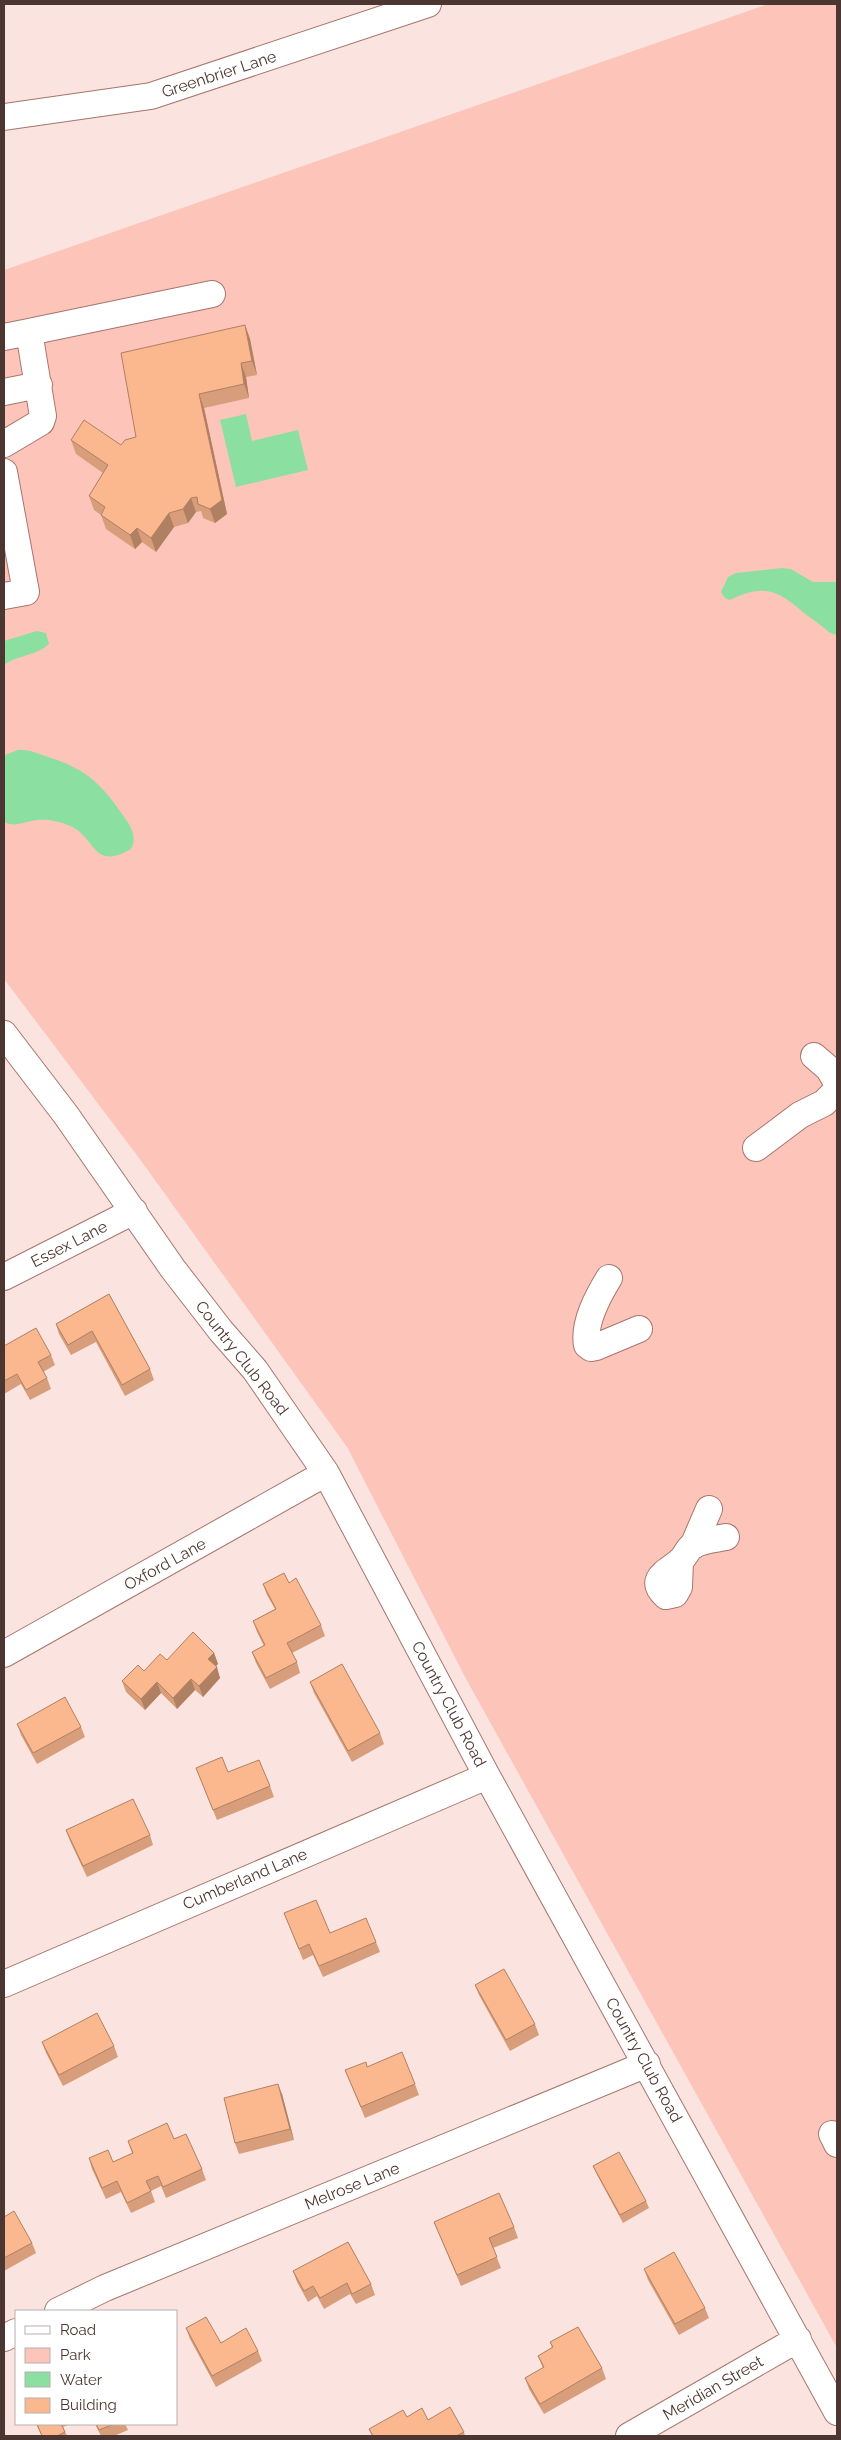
<svg xmlns="http://www.w3.org/2000/svg" width="841" height="2440" font-family="Raleway,sans-serif">
	<style>
		.green { fill: #fdc5ba }
		.water { fill: #8bdfa1 }
		.lines { fill: none; stroke-linecap: round; stroke-linejoin: round }
		.minor-casing { stroke: #a7756b; stroke-width: 28 }
		.minor { stroke: #fff; stroke-width: 26 }
		.wall { fill: #d89d7a }
		.shaded-wall { fill: #b08063 }
		.building { fill: #fbb78e; stroke: #b08063 }
		.labels { text-anchor: middle; dominant-baseline: central; stroke-width: 4.5; stroke-linejoin: round; paint-order: stroke }
		.street-label { font-size: 16px; fill: #4c3631; stroke: #fff }
	</style>
	<rect width="100%" height="100%" fill="#fbe4df"/>
	<path class="green" d="M 768,4 L 837,4 L 837,2348 L 465,1677 L 347,1447 L 139,1158 L 4,979 L 4,270 Z"/>
	<path class="water" d="M 246,414 L 252,441 L 298,430 L 308,470 L 236,487 L 220,420 Z
		M 782,568 L 791,569 L 813,582 L 837,582 L 837,635 L 830,633 C 824,627 816,622 808,616 C 779,592 767,582 730,600 L 725,598 L 721,592 L 728,577 L 736,573 Z
		M 37,631 L 46,633 L 49,644 C 36,656 17,655 4,665 L 4,641 Z
		M 18,750 C 28,749 38,754 48,757 C 84,768 101,783 122,814 C 130,825 138,836 131,849 C 91,872 97,836 68,825 C 58,821 48,819 37,820 C 26,821 15,828 4,822 L 4,757 L 5,755 Z"/>
	<g class="lines">
		<g class="minor-casing">
			<path id="minor" d="M 4,117 L 151,96 L 428,4
				M 4,337 L 29,332
				M 4,392 L 39,385
				M 4,444 L 41,422 L 43,416 L 29,332 L 212,294
				M 4,472 L 26,592 L 4,596
				M 4,1034 L 66,1115 L 173,1269 L 221,1331 L 255,1370 L 326,1473 L 487,1776 L 837,2412
				M 814,1056 L 829,1069 L 837,1083
				M 756,1148 L 800,1115 L 824,1103 L 837,1090
				M 4,1277 L 134,1211
				M 609,1278 C 598,1296 583,1323 587,1345 L 591,1348 L 596,1347 L 639,1329
				M 693,1546 L 709,1509
				M 680,1561 L 679,1587 L 675,1594 L 666,1596 C 646,1578 670,1571 680,1561 C 685,1557 687,1550 692,1546 C 701,1540 716,1539 726,1537
				M 4,1654 L 326,1473
				M 4,1984 L 487,1776
				M 832,2134 L 837,2144
				M 58,2311 L 105,2288 L 647,2064
				M 4,2338 L 16,2332
				M 629,2436 L 798,2339"/>
		</g>
		<use href="#minor" class="minor"/>
	</g>
	<path class="wall" d="M 245,325 L 250,339 L 257,375 L 246,377 L 249,398 L 204,408 L 227,514 L 215,523 L 203,518 L 201,511 L 196,512 L 188,523 L 174,527 L 156,552 L 142,542 L 135,549 L 106,529 L 101,515 L 94,510 L 89,496 L 103,473 L 76,454 L 71,440 L 121,445 L 136,437 Z
		M 109,1294 L 150,1369 L 154,1380 L 125,1396 L 96,1342 L 71,1355 L 59,1334 L 56,1324 Z
		M 4,1346 L 51,1355 L 55,1365 L 43,1372 L 47,1378 L 51,1389 L 30,1400 L 21,1384 L 4,1394 Z
		M 289,1583 L 321,1625 L 325,1636 L 292,1653 L 297,1662 L 300,1673 L 270,1689 L 256,1663 L 252,1652 L 264,1646 L 257,1632 L 253,1621 L 275,1609 L 267,1595 L 263,1584 Z
		M 214,1653 L 218,1664 L 215,1666 L 220,1678 L 203,1697 L 195,1690 L 177,1709 L 161,1693 L 145,1710 L 126,1692 L 122,1681 L 167,1660 Z
		M 310,1682 L 380,1733 L 384,1744 L 352,1762 L 314,1693 Z
		M 17,1724 L 81,1727 L 85,1737 L 37,1764 L 21,1735 Z
		M 196,1768 L 270,1786 L 274,1797 L 217,1820 Z
		M 66,1830 L 150,1835 L 153,1845 L 87,1877 L 70,1841 Z
		M 284,1913 L 330,1933 L 376,1942 L 380,1952 L 323,1977 L 313,1955 L 303,1960 Z
		M 475,1985 L 535,2024 L 539,2035 L 510,2051 L 479,1995 Z
		M 42,2042 L 114,2046 L 118,2057 L 63,2086 L 46,2053 Z
		M 367,2067 L 415,2084 L 419,2095 L 365,2118 L 345,2070 Z
		M 282,2094 L 294,2140 L 239,2154 L 235,2143 Z
		M 174,2139 L 202,2169 L 206,2180 L 166,2198 L 161,2186 L 151,2191 L 155,2202 L 131,2213 L 121,2192 L 106,2199 L 92,2169 L 89,2158 L 113,2162 L 132,2153 L 128,2141 Z
		M 593,2166 L 646,2201 L 649,2208 L 623,2223 L 596,2173 Z
		M 4,2217 L 32,2243 L 36,2253 L 4,2271 Z
		M 434,2222 L 514,2227 L 518,2238 L 493,2248 L 501,2268 L 461,2286 Z
		M 644,2269 L 705,2308 L 709,2318 L 679,2335 L 648,2280 Z
		M 293,2271 L 371,2284 L 375,2295 L 356,2304 L 350,2294 L 324,2309 L 317,2296 L 308,2302 L 297,2282 Z
		M 186,2328 L 221,2343 L 258,2351 L 262,2361 L 216,2387 L 190,2339 Z
		M 550,2342 L 602,2368 L 606,2379 L 544,2414 L 529,2389 L 525,2378 L 543,2368 L 538,2356 L 552,2348 Z
		M 428,2420 L 464,2432 L 465,2436 L 372,2436 L 369,2429 Z
		M 36,2424 L 70,2424 L 63,2427 L 67,2436 L 42,2436 Z
		M 95,2424 L 125,2424 L 128,2430 L 114,2436 L 101,2436 Z"/>
	<path class="shaded-wall" d="M 245,325 L 250,339 L 257,375 L 252,361 Z
		M 241,363 L 246,377 L 249,398 L 244,384 Z
		M 199,394 L 204,408 L 227,514 L 215,523 L 210,509 Z
		M 191,498 L 196,512 L 188,523 L 183,509 Z
		M 169,513 L 174,527 L 156,552 L 151,538 Z
		M 137,528 L 142,542 L 135,549 L 130,535 Z
		M 214,1653 L 218,1664 L 212,1670 L 208,1659 Z
		M 217,1667 L 220,1678 L 203,1697 L 199,1686 Z
		M 191,1679 L 195,1690 L 177,1709 L 173,1698 Z
		M 157,1682 L 161,1693 L 145,1710 L 141,1699 Z
		M 278,2084 L 282,2094 L 294,2140 L 290,2129 Z"/>
	<path class="building" d="M 245,325 L 252,361 L 241,363 L 244,384 L 199,394 L 222,500 L 210,509 L 198,504 L 197,497 L 191,498 L 183,509 L 169,513 L 151,538 L 137,528 L 130,535 L 101,515 L 105,507 L 89,496 L 108,465 L 71,440 L 84,420 L 121,445 L 125,440 L 136,437 L 121,353 Z
		M 109,1294 L 150,1369 L 122,1385 L 92,1331 L 68,1345 L 56,1324 Z
		M 36,1328 L 51,1355 L 38,1362 L 47,1378 L 26,1390 L 17,1374 L 4,1381 L 4,1346 Z
		M 284,1573 L 289,1583 L 296,1578 L 321,1625 L 287,1643 L 297,1662 L 266,1678 L 252,1652 L 265,1645 L 253,1621 L 276,1609 L 263,1584 Z
		M 193,1632 L 214,1653 L 208,1659 L 217,1667 L 199,1686 L 191,1679 L 173,1698 L 157,1682 L 141,1699 L 122,1681 L 138,1665 L 144,1671 L 160,1654 L 167,1660 Z
		M 342,1664 L 380,1733 L 348,1751 L 310,1682 Z
		M 65,1697 L 81,1727 L 33,1753 L 17,1724 Z
		M 222,1757 L 228,1772 L 259,1760 L 270,1786 L 213,1810 L 196,1768 Z
		M 133,1799 L 150,1835 L 83,1866 L 66,1830 Z
		M 316,1900 L 330,1933 L 366,1918 L 376,1942 L 319,1966 L 309,1944 L 299,1949 L 284,1913 Z
		M 504,1969 L 535,2024 L 506,2040 L 475,1985 Z
		M 97,2013 L 114,2046 L 59,2075 L 42,2042 Z
		M 402,2052 L 415,2084 L 361,2107 L 345,2070 L 366,2062 L 367,2067 Z
		M 278,2084 L 290,2129 L 235,2143 L 224,2098 Z
		M 167,2123 L 174,2139 L 186,2134 L 202,2169 L 163,2187 L 158,2176 L 146,2181 L 151,2191 L 127,2203 L 117,2181 L 102,2188 L 89,2158 L 108,2150 L 113,2162 L 133,2153 L 128,2141 Z
		M 619,2152 L 646,2201 L 620,2215 L 593,2166 Z
		M 499,2193 L 514,2227 L 489,2238 L 497,2257 L 457,2275 L 434,2222 Z
		M 14,2211 L 32,2243 L 4,2258 L 4,2217 Z
		M 348,2242 L 371,2284 L 352,2294 L 347,2283 L 320,2298 L 313,2286 L 304,2291 L 293,2271 Z
		M 674,2252 L 705,2308 L 675,2324 L 644,2269 Z
		M 206,2317 L 221,2343 L 246,2328 L 258,2351 L 212,2376 L 186,2328 Z
		M 578,2327 L 602,2368 L 540,2404 L 525,2378 L 544,2367 L 538,2356 L 553,2347 L 550,2342 Z
		M 450,2407 L 464,2432 L 456,2436 L 373,2436 L 369,2429 L 403,2410 L 407,2417 L 422,2408 L 428,2420 Z
		M 37,2424 L 61,2424 L 65,2432 L 57,2436 L 42,2436 Z
		M 96,2424 L 114,2424 L 99,2430 Z"/>
	<g class="labels">
		<g class="street-label">
			<text transform="translate(219 74) rotate(-18)">Greenbrier Lane</text>
			<text transform="translate(69 1244) rotate(-27)">Essex Lane</text>
			<text transform="translate(242 1358) rotate(52)">Country Club Road</text>
			<text transform="translate(165 1564) rotate(-29)">Oxford Lane</text>
			<text transform="translate(449 1704) rotate(62)">Country Club Road</text>
			<text transform="translate(245 1879) rotate(-23)">Cumberland Lane</text>
			<text transform="translate(644 2060) rotate(61)">Country Club Road</text>
			<text transform="translate(352 2186) rotate(-22)">Melrose Lane</text>
			<text transform="translate(713 2388) rotate(-30)">Meridian Street</text>
		</g>
	</g>
	<rect width="841" height="2440" fill="none" stroke="#4c3631" stroke-width="10"/>
	<rect x="15" y="2310" width="162" height="115" fill="#ffffff" stroke="#b7afad"/>
	<rect x="25" y="2326" width="25" height="8" fill="#ffffff" stroke="#b7afad"/>
	<text x="60" y="2335" font-size="15" fill="#4c3631">Road</text>
	<rect x="25" y="2348" width="25" height="15" fill="#fdc5ba" stroke="#b7afad"/>
	<text x="60" y="2360" font-size="15" fill="#4c3631">Park</text>
	<rect x="25" y="2372" width="25" height="15" fill="#8bdfa1" stroke="#b7afad"/>
	<text x="60" y="2385" font-size="15" fill="#4c3631">Water</text>
	<rect x="25" y="2398" width="25" height="15" fill="#fbb78e" stroke="#b7afad"/>
	<text x="60" y="2410" font-size="15" fill="#4c3631">Building</text>
</svg>
